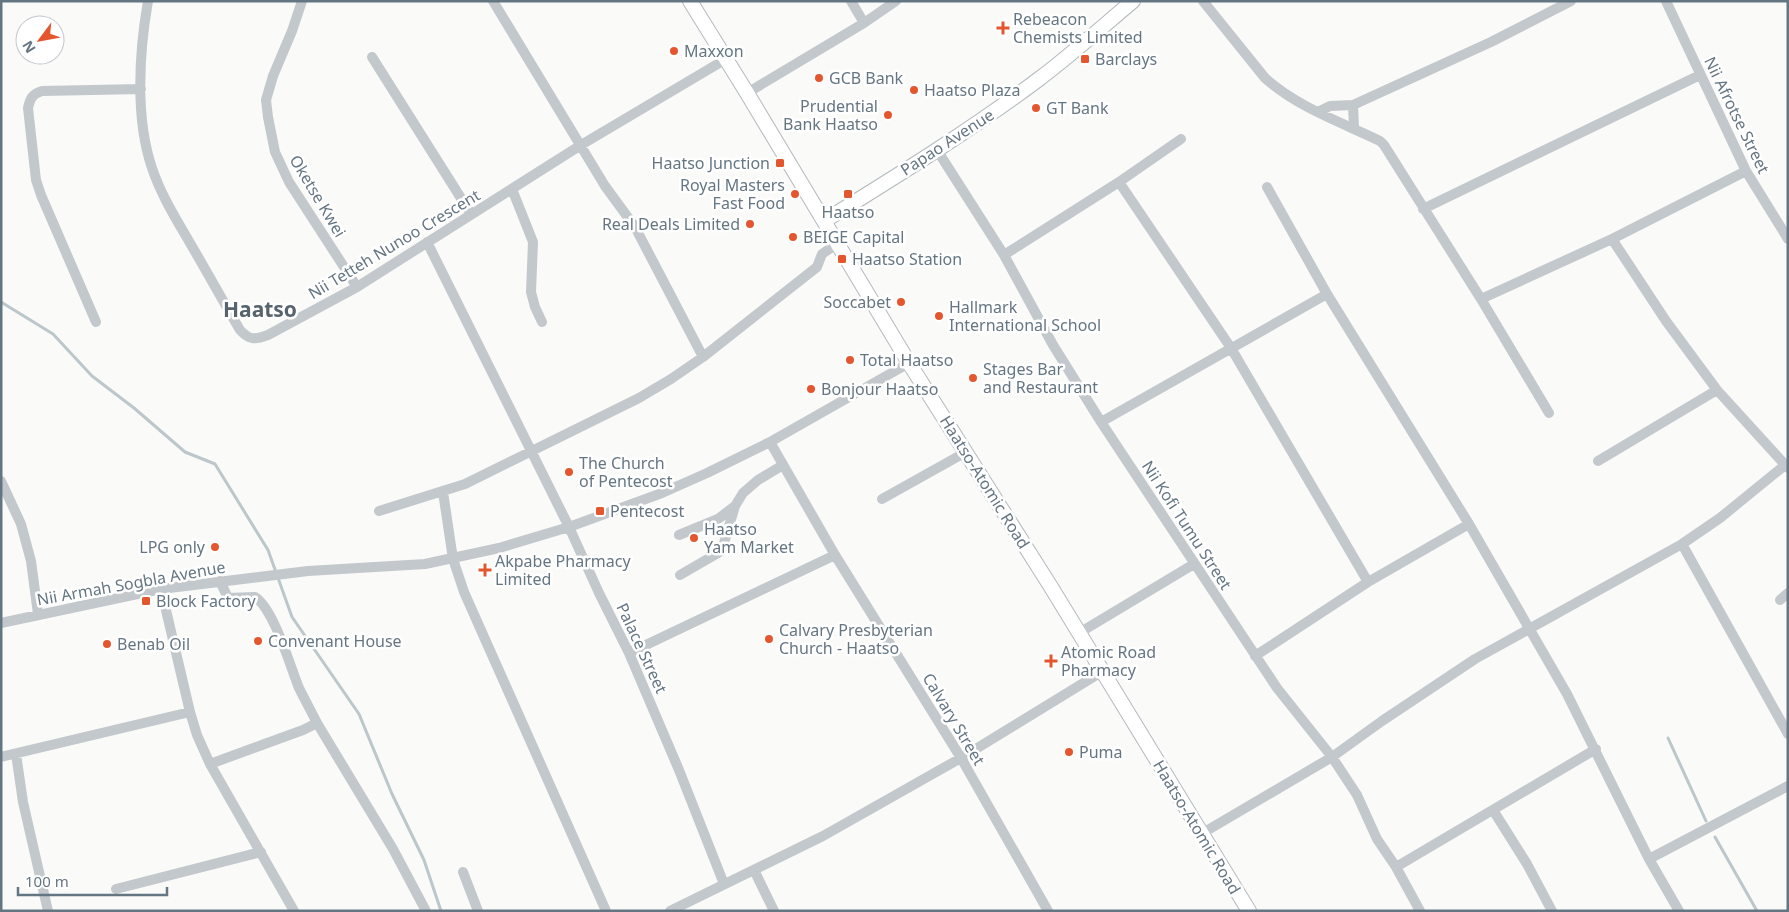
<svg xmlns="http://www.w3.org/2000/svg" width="1789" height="912" font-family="'Noto Sans',sans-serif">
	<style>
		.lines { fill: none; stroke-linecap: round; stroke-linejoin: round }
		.stream { stroke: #bbc7cb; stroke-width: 3 }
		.secondary-casing { stroke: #b3babf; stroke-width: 16 }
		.street { stroke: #c3c8cc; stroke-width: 10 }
		.secondary { stroke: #fff; stroke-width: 14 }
		.poi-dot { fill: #e4572e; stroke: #fff; stroke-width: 2 }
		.labels { text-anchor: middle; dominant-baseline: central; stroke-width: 5; stroke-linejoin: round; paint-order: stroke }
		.poi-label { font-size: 16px; fill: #657683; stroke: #fff; text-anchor: start }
		.street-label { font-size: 16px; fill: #657683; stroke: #fff }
		.district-label { font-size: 21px; font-weight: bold; fill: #57646e; stroke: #fff }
	</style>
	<rect width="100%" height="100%" fill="#fafaf8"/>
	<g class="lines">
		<path class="stream" d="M 1,302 L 53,334 L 92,376 L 134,408 L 185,452 L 215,464 L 268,550 L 292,617 L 359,714 L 392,794 L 424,860 L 441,911
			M 1668,738 L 1706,821
			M 1715,837 L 1757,911"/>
		<g class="secondary-casing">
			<path id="secondary" d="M 690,1 L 747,93 L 909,363 L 1051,587 L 1249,911
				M 824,221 C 897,176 971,130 1039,79 C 1072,54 1102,27 1133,1"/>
		</g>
		<path class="street" d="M 148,1 C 139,53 135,118 152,168 C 161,195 176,219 190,243 C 207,272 223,301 240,330 C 249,340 255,340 268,335 L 357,287 L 581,145 L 726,59
			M 302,1 L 292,31 L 273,76 L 266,100 L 268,117 L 275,152 L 289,182 L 357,287
			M 493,1 L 605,186 L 635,227 L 703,357
			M 851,1 L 864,23
			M 1203,1 L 1265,78 C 1297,107 1341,122 1380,141 L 1384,145 L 1481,299 L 1549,413
			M 1666,1 L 1746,171 L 1788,239
			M 372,57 L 471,214
			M 747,93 L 864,23 L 896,1
			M 1353,105 L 1354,128
			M 1318,112 L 1330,106 L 1353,105 L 1491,42 L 1571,1
			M 937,150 L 1004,255 L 1053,345 L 1101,422 L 1277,688 L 1332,757 L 1357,795 L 1377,839 L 1396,867 L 1420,911
			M 1119,182 L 1231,348 L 1368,582
			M 1267,187 L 1327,294 L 1469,524 L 1567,694 L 1649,859 L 1679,911
			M 512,189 L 533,242 L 531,292 L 535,307 L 542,322
			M 1423,209 L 1700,75
			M 1612,239 L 1666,321 L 1717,390 L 1788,468
			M 427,242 L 569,527 L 599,593 L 629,653 L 679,770 L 724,884
			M 1004,255 L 1119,182 L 1181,139
			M 1481,299 L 1612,239 L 1746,171
			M 96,322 L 41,195 L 36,180 L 28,108 C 30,99 32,94 42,91 L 141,89
			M 1101,422 L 1327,294
			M 770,442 L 835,555 L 961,758 L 1048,911
			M 1598,461 L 1717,390
			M 1,481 L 21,524 L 31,561 L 38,614
			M 443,492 L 453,559 L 464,592 L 606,911
			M 882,499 L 966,452
			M 379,511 L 465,484 L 639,398 L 671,379 L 703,357 L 817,267 L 822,254 L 838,243
			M 679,535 L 718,519 L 735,506 L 743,493 L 758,480 L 783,465
			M 1682,544 L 1788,734
			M 680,575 L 718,553 L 722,550 L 735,506
			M 220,581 L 228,598 L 255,597 C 274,609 290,666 299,688 C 305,700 311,711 317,723
			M 161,589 L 190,712 L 197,735 L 210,764 L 294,911
			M 1780,600 L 1788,593
			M 1,623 L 161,589 L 308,571 L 425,564 L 499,548 L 569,527 L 662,493 L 707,473 L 770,442 L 909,363
			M 1079,633 L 1194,564
			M 629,653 L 835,555
			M 1255,656 L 1368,582 L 1469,524
			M 16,754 L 23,802 L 48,911
			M 1,757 L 190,712
			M 210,764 L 303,730 L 317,723 L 393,849 L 426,911
			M 1493,810 L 1527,864 L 1552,911
			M 1201,834 L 1332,757 L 1382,721 L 1475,659 L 1682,544 L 1720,518 L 1785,465
			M 1649,859 L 1788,786
			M 1396,867 L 1596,749
			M 754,870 L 774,911
			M 463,872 L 478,911
			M 116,889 L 261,852
			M 670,911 L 823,836 L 961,758 L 1103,671"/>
		<use href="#secondary" class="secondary"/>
	</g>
	<g class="poi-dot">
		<path d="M1000.5 20.5h5v5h5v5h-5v5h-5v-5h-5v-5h5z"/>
		<circle cx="674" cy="51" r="5"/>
		<rect x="1080" y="54" width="10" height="10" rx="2.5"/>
		<circle cx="819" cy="78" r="5"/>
		<circle cx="914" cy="90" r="5"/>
		<circle cx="1036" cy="108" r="5"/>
		<circle cx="888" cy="115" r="5"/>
		<rect x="775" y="158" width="10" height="10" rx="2.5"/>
		<circle cx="795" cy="194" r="5"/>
		<rect x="843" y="189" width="10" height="10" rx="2.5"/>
		<circle cx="750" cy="224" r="5"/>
		<circle cx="793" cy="237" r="5"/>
		<rect x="837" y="254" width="10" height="10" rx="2.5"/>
		<circle cx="901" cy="302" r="5"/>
		<circle cx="939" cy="316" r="5"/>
		<circle cx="850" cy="360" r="5"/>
		<circle cx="973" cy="378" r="5"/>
		<circle cx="811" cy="389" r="5"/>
		<circle cx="569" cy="472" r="5"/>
		<rect x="595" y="506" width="10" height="10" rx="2.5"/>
		<circle cx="694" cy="538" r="5"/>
		<circle cx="215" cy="547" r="5"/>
		<path d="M482.5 562.5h5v5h5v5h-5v5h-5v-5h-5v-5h5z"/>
		<rect x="141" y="596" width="10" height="10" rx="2.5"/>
		<circle cx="769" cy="639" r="5"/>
		<circle cx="258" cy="641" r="5"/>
		<circle cx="107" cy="644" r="5"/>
		<path d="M1048.5 653.5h5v5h5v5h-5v5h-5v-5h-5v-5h5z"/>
		<circle cx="1069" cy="752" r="5"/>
	</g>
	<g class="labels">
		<g class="poi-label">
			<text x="1013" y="19">Rebeacon<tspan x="1013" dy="18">Chemists Limited</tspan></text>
			<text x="684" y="51">Maxxon</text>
			<text x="1095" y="59">Barclays</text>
			<text x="829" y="78">GCB Bank</text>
			<text x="924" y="90">Haatso Plaza</text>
			<text x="878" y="106" text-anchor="end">Prudential<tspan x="878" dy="18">Bank Haatso</tspan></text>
			<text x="1046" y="108">GT Bank</text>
			<text x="770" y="163" text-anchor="end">Haatso Junction</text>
			<text x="785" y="185" text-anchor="end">Royal Masters<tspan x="785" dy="18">Fast Food</tspan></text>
			<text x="848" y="212" text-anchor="middle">Haatso</text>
			<text x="740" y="224" text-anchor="end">Real Deals Limited</text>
			<text x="803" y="237">BEIGE Capital</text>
			<text x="852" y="259">Haatso Station</text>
			<text x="891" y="302" text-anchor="end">Soccabet</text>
			<text x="949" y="307">Hallmark<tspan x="949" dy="18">International School</tspan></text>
			<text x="860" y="360">Total Haatso</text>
			<text x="983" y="369">Stages Bar<tspan x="983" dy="18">and Restaurant</tspan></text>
			<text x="821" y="389">Bonjour Haatso</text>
			<text x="579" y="463">The Church<tspan x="579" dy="18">of Pentecost</tspan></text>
			<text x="610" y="511">Pentecost</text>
			<text x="704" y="529">Haatso<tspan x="704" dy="18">Yam Market</tspan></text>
			<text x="205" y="547" text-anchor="end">LPG only</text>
			<text x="495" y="561">Akpabe Pharmacy<tspan x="495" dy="18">Limited</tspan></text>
			<text x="156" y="601">Block Factory</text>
			<text x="779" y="630">Calvary Presbyterian<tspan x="779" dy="18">Church - Haatso</tspan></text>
			<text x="268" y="641">Convenant House</text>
			<text x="117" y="644">Benab Oil</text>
			<text x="1061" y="652">Atomic Road<tspan x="1061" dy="18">Pharmacy</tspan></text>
			<text x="1079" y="752">Puma</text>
		</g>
		<g class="street-label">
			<text transform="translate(1737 115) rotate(64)">Nii Afrotse Street</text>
			<text transform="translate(947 142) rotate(-33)">Papao Avenue</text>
			<text transform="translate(318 196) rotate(59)">Oketse Kwei</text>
			<text transform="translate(394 244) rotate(-31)">Nii Tetteh Nunoo Crescent</text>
			<text transform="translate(985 482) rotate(58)">Haatso-Atomic Road</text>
			<text transform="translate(1187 525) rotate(57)">Nii Kofi Tumu Street</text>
			<text transform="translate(131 583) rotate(-10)">Nii Armah Sogbla Avenue</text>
			<text transform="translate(642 648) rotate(65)">Palace Street</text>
			<text transform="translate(954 719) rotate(59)">Calvary Street</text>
			<text transform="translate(1197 827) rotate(59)">Haatso-Atomic Road</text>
		</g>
		<g class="district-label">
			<text x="260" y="309">Haatso</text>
		</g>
	</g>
	<rect width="1789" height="912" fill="none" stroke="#657683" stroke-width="5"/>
	<g transform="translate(40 40) rotate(238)"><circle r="24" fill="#ffffff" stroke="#c1c8cd"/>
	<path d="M0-4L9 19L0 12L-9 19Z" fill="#e4572e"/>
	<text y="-8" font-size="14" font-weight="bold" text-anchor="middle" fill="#657683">N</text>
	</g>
	<path d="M18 887v8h149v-8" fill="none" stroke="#657683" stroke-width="2.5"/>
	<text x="25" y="887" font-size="15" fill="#657683" stroke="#ffffff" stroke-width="4" paint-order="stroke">100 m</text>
</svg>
